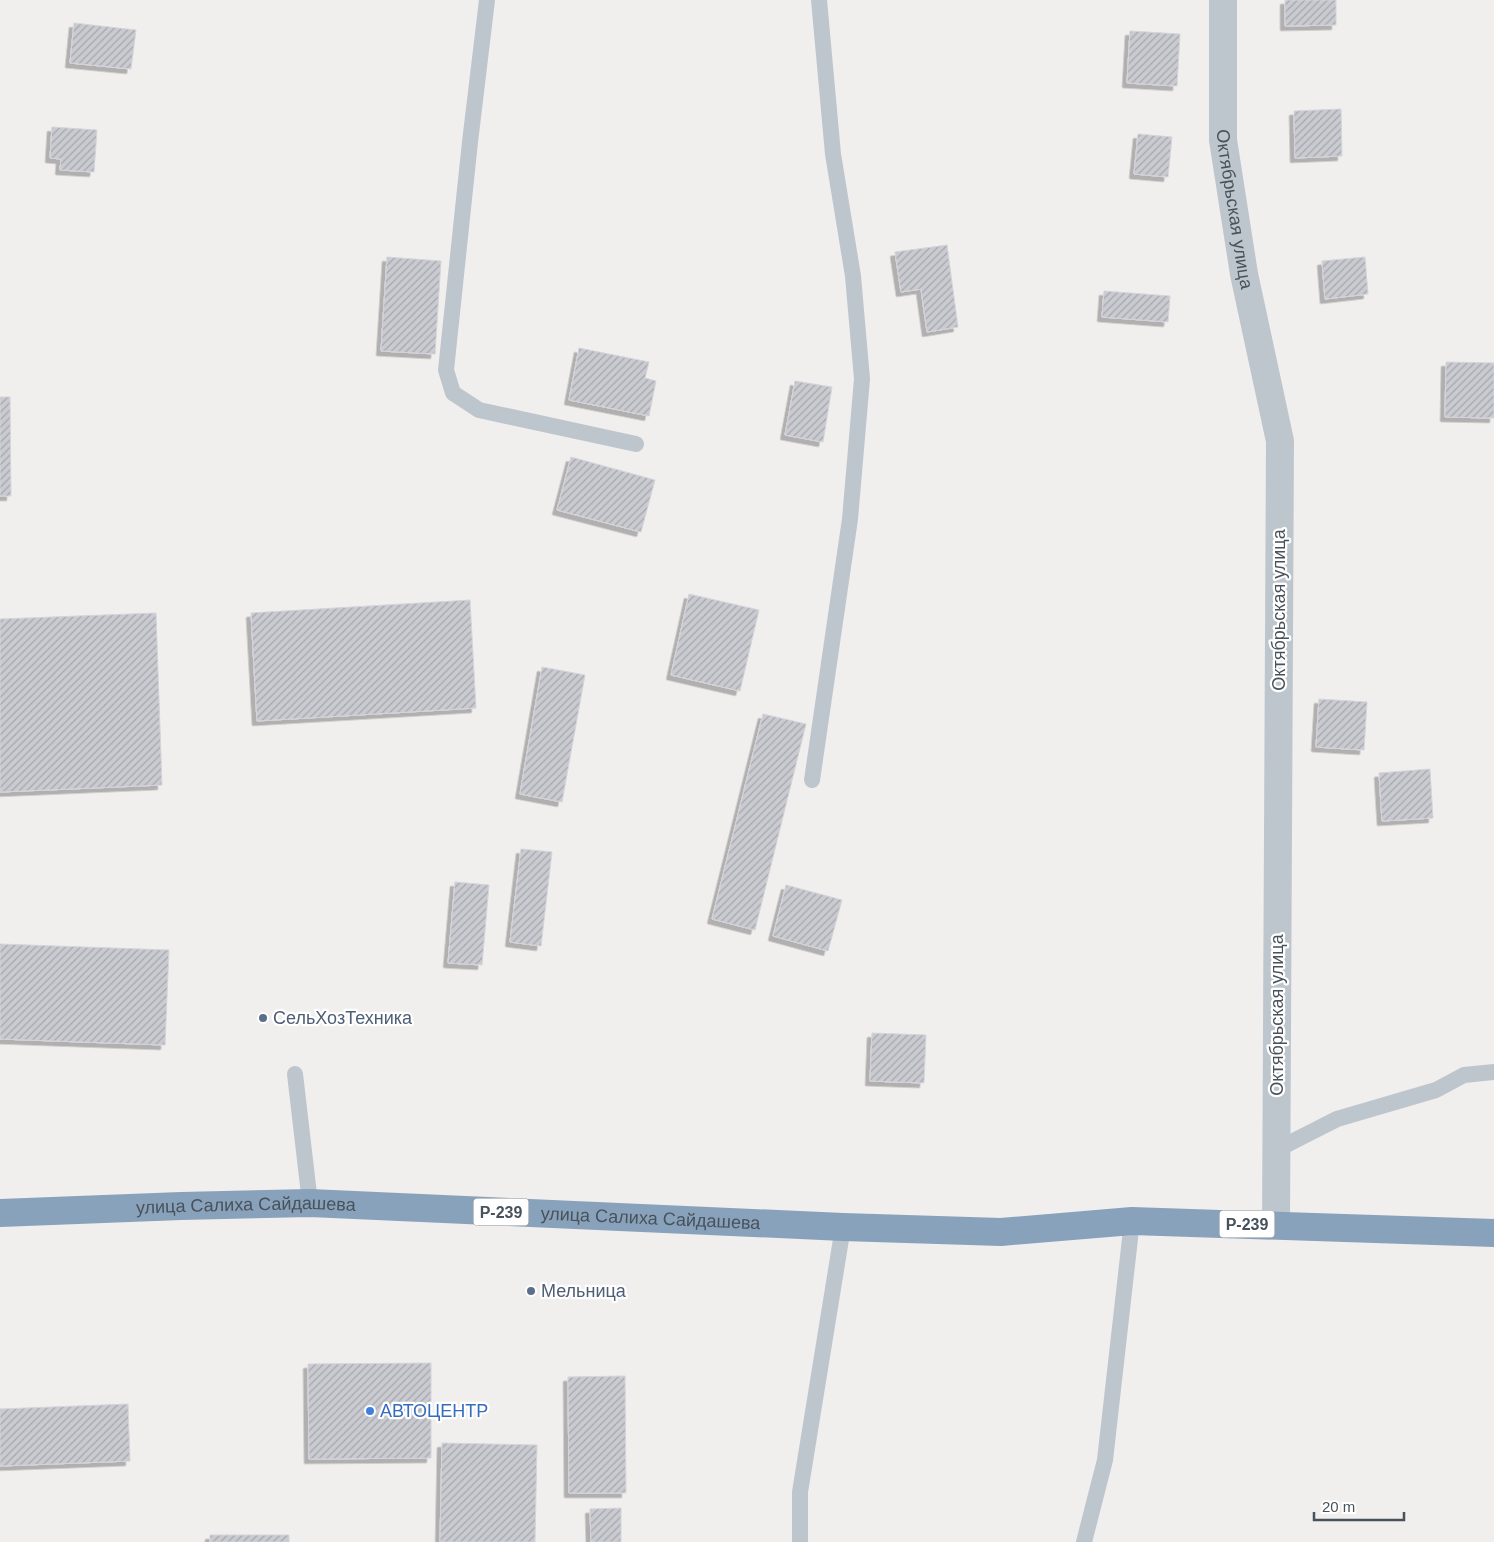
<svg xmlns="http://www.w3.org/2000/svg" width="1494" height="1542" font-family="Arial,sans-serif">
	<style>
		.building { fill: url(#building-hatch); stroke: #d3d5da; filter: url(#shadow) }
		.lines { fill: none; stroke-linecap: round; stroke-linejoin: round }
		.lane { stroke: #bec6cd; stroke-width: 16 }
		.street { stroke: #bec6cd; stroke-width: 28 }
		.highway { stroke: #89a2bb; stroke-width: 28 }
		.service-dot { fill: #5c6f8a; stroke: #fff; stroke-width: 2 }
		.shop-dot { fill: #3f7fe0; stroke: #fff; stroke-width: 2 }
		.labels { text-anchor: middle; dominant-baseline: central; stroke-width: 4.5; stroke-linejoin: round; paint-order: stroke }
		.shield { fill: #fff; stroke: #7f868c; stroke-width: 1 }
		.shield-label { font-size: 16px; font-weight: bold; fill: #48525b }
		.street-label { font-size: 18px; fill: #48525b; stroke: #fff }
		.service-label { font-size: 18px; fill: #4e5e75; stroke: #fff; text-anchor: start }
		.shop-label { font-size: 18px; fill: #366cbe; stroke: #fff; text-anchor: start }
	</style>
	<defs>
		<pattern id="building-hatch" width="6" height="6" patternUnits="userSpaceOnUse" patternTransform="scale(1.25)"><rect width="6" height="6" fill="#c9cbd1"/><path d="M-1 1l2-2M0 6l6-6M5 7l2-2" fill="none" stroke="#a5a7ad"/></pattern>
		<filter id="shadow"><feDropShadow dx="-4.5" dy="4.5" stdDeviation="0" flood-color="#0004"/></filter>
	</defs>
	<rect width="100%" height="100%" fill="#f1eeee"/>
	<path class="building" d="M 1285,0 L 1336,0 L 1336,25 L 1285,26 Z
		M 74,23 L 136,30 L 131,69 L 70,63 Z
		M 1130,31 L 1180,34 L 1177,86 L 1127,83 Z
		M 1341,109 L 1342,156 L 1295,158 L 1294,111 Z
		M 52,127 L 97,130 L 94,172 L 60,170 L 61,159 L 50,158 Z
		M 1138,134 L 1172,137 L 1168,177 L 1134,174 Z
		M 947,245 L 958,327 L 927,332 L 921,289 L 901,292 L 895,252 Z
		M 387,257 L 441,261 L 435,354 L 381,351 Z
		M 1365,257 L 1368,294 L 1325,299 L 1322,261 Z
		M 1104,291 L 1170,296 L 1168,322 L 1102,317 Z
		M 579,348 L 649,362 L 645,378 L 656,381 L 649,416 L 569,400 Z
		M 1446,362 L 1494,363 L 1494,418 L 1445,417 Z
		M 795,381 L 832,387 L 823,442 L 785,435 Z
		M 0,397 L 10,397 L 11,496 L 0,496 Z
		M 571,457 L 655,480 L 641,532 L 557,510 Z
		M 689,594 L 759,610 L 740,691 L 671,675 Z
		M 470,600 L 476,708 L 257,721 L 251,613 Z
		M 156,613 L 162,785 L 0,792 L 0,619 Z
		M 542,667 L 585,675 L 562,802 L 520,794 Z
		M 1319,699 L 1367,702 L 1364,750 L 1316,747 Z
		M 763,714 L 806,724 L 755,930 L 712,919 Z
		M 1430,769 L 1433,818 L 1382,821 L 1379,773 Z
		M 521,849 L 552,852 L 541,946 L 510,942 Z
		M 455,882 L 489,885 L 482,965 L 448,963 Z
		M 786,885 L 842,900 L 828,951 L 773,936 Z
		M 0,944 L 169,950 L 165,1045 L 0,1039 Z
		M 872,1033 L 926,1035 L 924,1083 L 870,1081 Z
		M 431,1363 L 431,1458 L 309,1459 L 308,1364 Z
		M 625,1376 L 626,1493 L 569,1493 L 568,1377 Z
		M 128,1404 L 130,1461 L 0,1466 L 0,1409 Z
		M 442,1443 L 537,1445 L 535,1542 L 440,1542 Z
		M 621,1508 L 621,1542 L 591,1542 L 590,1509 Z
		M 210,1535 L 289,1535 L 289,1542 L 210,1542 Z"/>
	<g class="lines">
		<path class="lane" d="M 487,0 L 470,142 L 446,370 L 453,393 L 479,410 L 636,444
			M 812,780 L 850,519 L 862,379 L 853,276 L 833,154 L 819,0
			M 295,1074 L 310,1203
			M 1276,1150 L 1337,1119 L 1436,1090 L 1464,1075 L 1494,1072
			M 800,1542 L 800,1492 L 843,1227
			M 1084,1542 L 1105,1460 L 1132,1221"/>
		<path class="street" id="s1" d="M 1223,0 L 1223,140 L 1244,274 L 1280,441 L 1276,1225"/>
		<path class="highway" id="s2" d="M 0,1213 L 181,1206 L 310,1203 L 843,1227 L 1001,1232 L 1132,1221 L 1494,1233"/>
	</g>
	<g class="service-dot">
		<circle cx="263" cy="1018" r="5"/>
		<circle cx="531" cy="1291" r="5"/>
	</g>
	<circle class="shop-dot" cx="370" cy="1411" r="5"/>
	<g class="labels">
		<g class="shield">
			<rect x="473.5" y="1198.5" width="55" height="27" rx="4"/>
			<rect x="1219.5" y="1210.5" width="55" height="27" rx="4"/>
		</g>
		<g class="shield-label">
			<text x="501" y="1212">Р-239</text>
			<text x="1247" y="1224">Р-239</text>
		</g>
		<g class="street-label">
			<text stroke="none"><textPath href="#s1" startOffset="210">Октябрьская улица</textPath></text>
			<text transform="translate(1279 610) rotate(-90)">Октябрьская улица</text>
			<text transform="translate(1277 1015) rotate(-90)">Октябрьская улица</text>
			<text stroke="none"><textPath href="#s2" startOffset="246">улица Салиха Сайдашева</textPath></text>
			<text stroke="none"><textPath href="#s2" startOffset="651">улица Салиха Сайдашева</textPath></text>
		</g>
		<g class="service-label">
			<text x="273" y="1018">СельХозТехника</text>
			<text x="541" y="1291">Мельница</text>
		</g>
		<g class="shop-label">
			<text x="380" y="1411">АВТОЦЕНТР</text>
		</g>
	</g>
	<path d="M1314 1512v8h90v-8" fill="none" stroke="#48525b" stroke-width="2.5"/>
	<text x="1322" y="1512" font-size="15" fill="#48525b" stroke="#ffffff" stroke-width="4" paint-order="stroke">20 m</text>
</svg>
